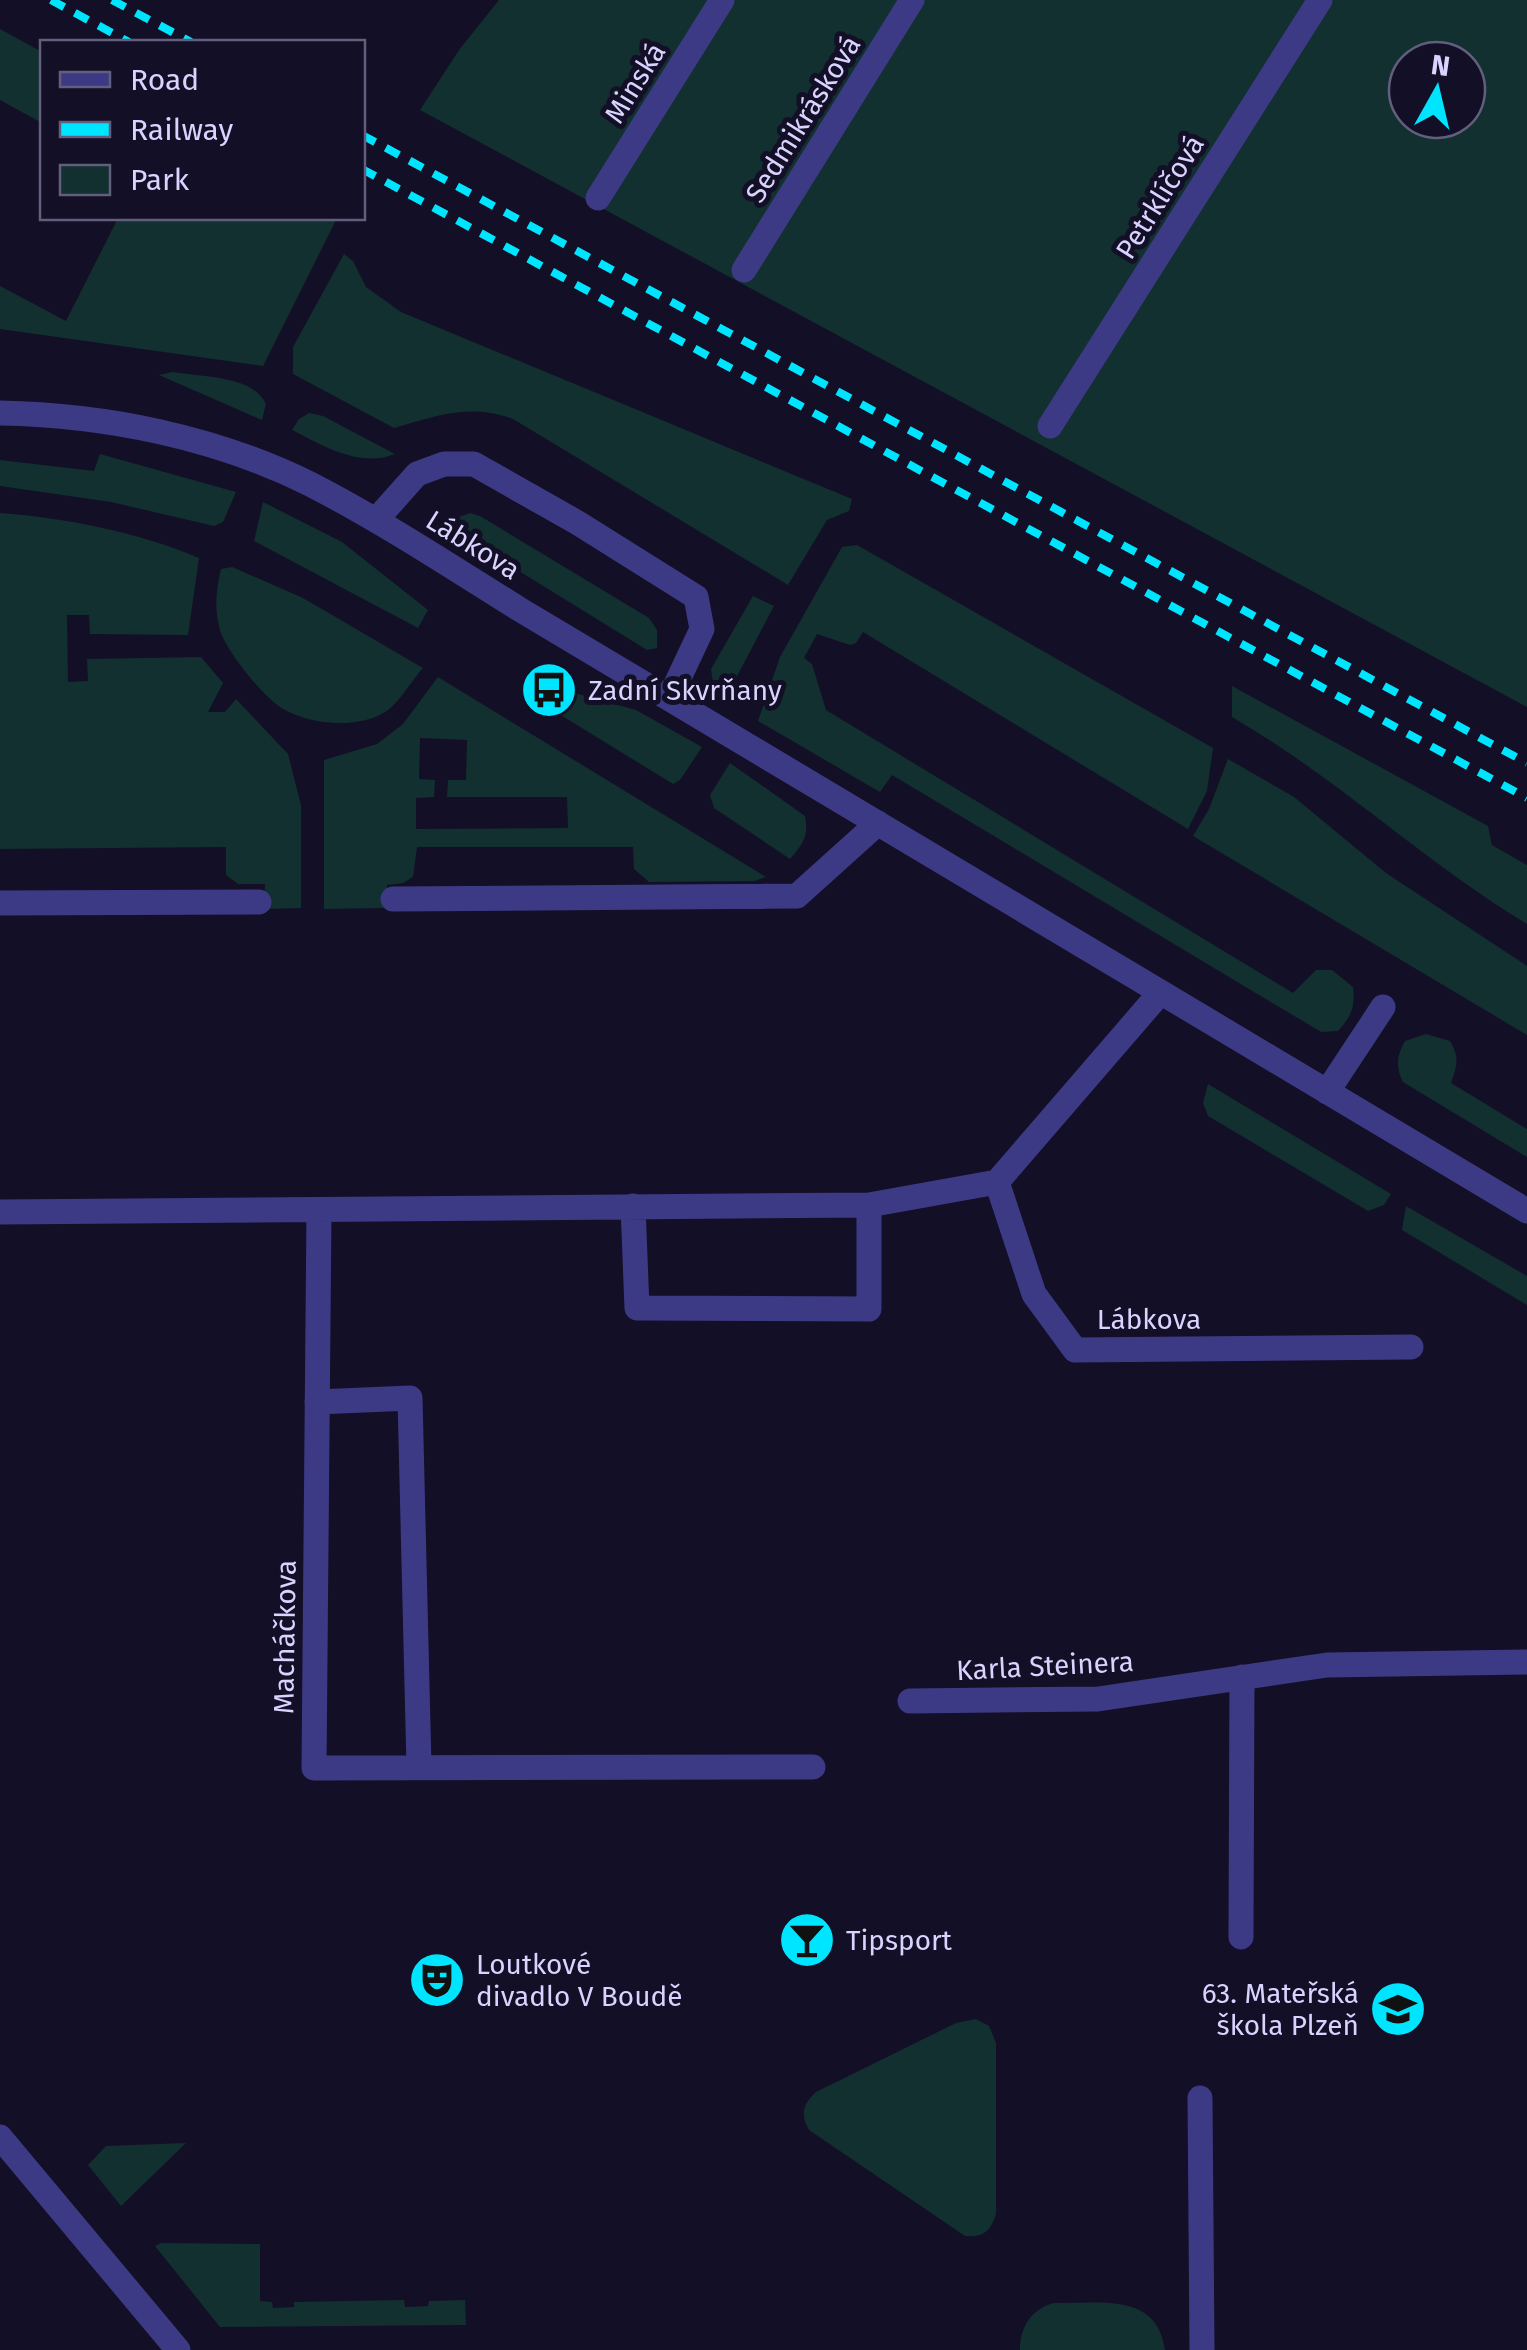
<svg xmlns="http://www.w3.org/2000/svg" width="1527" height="2350" font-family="'Fira Sans',sans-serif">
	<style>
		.green { fill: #12302f; fill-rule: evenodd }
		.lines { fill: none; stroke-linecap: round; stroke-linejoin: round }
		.minor { stroke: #3d3a85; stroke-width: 25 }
		.rail { stroke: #00e5ff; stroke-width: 8; stroke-dasharray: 15 12; stroke-linecap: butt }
		.labels { text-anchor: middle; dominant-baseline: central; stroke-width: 10; stroke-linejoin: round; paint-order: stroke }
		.street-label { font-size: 28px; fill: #d9d4ff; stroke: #130f26 }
		.poi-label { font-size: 28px; fill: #d9d4ff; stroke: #130f26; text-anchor: start }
	</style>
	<rect width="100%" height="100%" fill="#130f26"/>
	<path class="green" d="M 499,0 L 1527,0 L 1527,707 L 420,110 L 459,50 ZM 1407,60 L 1467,60 L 1467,120 L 1407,120 Z
		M 0,29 L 42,52 L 42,123 L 0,100 Z
		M 118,218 L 337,218 L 263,366 L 0,329 L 0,286 L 66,321 Z
		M 344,254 L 353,261 L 366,287 L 401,312 L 852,499 L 849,511 L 827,520 L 788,585 L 513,419 C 468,403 437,416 394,428 L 293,374 L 293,347 Z
		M 173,372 C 200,377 253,375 266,404 L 262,420 L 159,375 Z
		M 309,413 L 323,416 L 395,454 C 360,468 323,446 292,430 L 299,419 Z
		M 100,454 L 236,492 L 223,522 L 214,526 L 111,502 L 0,486 L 0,460 L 94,471 Z
		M 263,502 L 342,542 L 428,610 L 418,628 L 254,541 Z
		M 0,513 C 66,518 138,532 199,558 L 188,635 L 90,634 L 89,615 L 67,615 L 68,682 L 88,681 L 87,659 L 201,657 L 223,683 L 208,712 L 225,712 L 236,699 L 288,754 L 301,805 L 301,908 L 264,909 L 265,884 L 238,884 L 226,875 L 226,847 L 0,849 Z
		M 470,513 L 480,516 L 649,618 L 657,630 L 657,648 L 647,650 L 451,529 L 451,520 Z
		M 857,545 L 1213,748 L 1207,791 L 1188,829 L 863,632 L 856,643 L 850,645 L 817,634 L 804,658 L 812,664 L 826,710 L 1293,993 L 1316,970 L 1332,970 L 1353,987 C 1355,1007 1352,1016 1338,1031 L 1321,1032 L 892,775 L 880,792 L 758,721 L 780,657 L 842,547 Z
		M 232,567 L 303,598 L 423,668 C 412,680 401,700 388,710 C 360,730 311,725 283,709 C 264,698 226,651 220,630 C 214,609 216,590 221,569 Z
		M 753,596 L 774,606 L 725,699 L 714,689 L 711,669 Z
		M 438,677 L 766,877 L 754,881 L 649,882 L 634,869 L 633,847 L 417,847 L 413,877 L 403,883 L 387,885 L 385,908 L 324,909 L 324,760 L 377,744 L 403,724 ZM 420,738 L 467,740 L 466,780 L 448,780 L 447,797 L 567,797 L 568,828 L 416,829 L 416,798 L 434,797 L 435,780 L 419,779 Z
		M 1232,686 L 1488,826 L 1492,845 L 1527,865 L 1527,924 C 1423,861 1337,778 1232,717 Z
		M 560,689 L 636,710 L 702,747 L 680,780 L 673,784 L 546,706 Z
		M 1228,759 L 1294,797 L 1386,873 L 1527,966 L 1527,1035 L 1193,836 L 1209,809 Z
		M 730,763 L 805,816 C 809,836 803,844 790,859 L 714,808 L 710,795 Z
		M 1426,1034 L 1450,1041 C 1460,1058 1457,1066 1451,1083 L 1527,1129 L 1527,1157 L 1403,1082 C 1395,1066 1397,1056 1405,1041 Z
		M 1208,1084 L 1391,1194 L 1384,1205 L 1368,1211 L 1208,1116 L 1203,1103 Z
		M 1406,1206 L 1527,1276 L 1527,1305 L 1402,1230 Z
		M 976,2019 L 989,2026 L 996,2043 L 996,2214 C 991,2231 983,2238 965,2236 L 809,2130 C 800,2114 803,2104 816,2092 L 956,2023 Z
		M 186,2143 L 121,2206 L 88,2165 L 106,2146 Z
		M 161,2243 L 260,2244 L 260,2301 L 272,2302 L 273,2308 L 294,2307 L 294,2302 L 404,2300 L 405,2307 L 428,2306 L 429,2301 L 465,2300 L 466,2325 L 220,2327 L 155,2246 Z
		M 1054,2303 C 1099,2304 1157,2291 1165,2350 L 1020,2350 C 1020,2327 1031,2309 1054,2303 Z"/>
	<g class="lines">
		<path class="minor" d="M 598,198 L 722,0
			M 744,270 L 912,0
			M 0,413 C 106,415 215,437 310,484 C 382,521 450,566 519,609 L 1527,1211
			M 1050,426 L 1320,0
			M 376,520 L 417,474 L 444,464 L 474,464 L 578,523 L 696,597 L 702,629 L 670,697
			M 393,899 L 797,896 L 878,823
			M 0,903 L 259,902
			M 1327,1092 L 1383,1007
			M 997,1182 L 1034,1294 L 1075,1350 L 1411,1347
			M 633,1206 L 637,1308 L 869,1309 L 869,1205
			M 319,1210 L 314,1768 L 813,1767
			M 0,1212 L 869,1205 L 997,1182 L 1160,993
			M 317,1402 L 410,1398 L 419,1767
			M 910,1701 L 1098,1699 L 1327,1665 L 1527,1662
			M 1241,1937 L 1242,1677
			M 1200,2098 L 1202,2350
			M 0,2137 L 178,2350"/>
		<path class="rail" d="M 51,0 L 129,42
			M 112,0 L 191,42
			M 362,135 L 1527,763
			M 362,169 L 1527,798"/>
	</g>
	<defs>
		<g id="bus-disc" transform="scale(2.875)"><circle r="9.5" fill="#00e5ff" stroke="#130f26"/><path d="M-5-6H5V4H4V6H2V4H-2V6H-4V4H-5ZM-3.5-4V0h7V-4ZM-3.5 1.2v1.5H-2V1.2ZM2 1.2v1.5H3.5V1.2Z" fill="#111"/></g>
		<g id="bar-disc" transform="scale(2.875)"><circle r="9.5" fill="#00e5ff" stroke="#130f26"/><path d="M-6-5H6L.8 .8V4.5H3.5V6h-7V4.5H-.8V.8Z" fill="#111"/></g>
		<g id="theatre-disc" transform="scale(2.875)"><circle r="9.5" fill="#00e5ff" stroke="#130f26"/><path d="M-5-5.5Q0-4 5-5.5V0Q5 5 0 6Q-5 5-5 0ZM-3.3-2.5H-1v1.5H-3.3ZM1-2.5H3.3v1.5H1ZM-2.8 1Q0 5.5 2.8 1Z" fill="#111"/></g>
		<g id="school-disc" transform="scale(2.875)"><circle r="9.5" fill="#00e5ff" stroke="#130f26"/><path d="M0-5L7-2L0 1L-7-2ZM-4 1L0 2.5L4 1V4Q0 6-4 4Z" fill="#111"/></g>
	</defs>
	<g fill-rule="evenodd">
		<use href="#bus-disc" x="549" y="690"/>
		<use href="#bar-disc" x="807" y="1940"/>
		<use href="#theatre-disc" x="437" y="1980"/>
		<use href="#school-disc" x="1398" y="2009"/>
	</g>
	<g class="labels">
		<g class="street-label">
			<text transform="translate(635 83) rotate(-58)">Minská</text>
			<text transform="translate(803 119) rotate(-58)">Sedmikrásková</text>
			<text transform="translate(1160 197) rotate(-58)">Petrklíčová</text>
			<text transform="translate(473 545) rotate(32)">Lábkova</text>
			<text x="1149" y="1319">Lábkova</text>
			<text transform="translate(285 1637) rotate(-89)">Macháčkova</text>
			<text transform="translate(1045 1666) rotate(-3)">Karla Steinera</text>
		</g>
		<g class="poi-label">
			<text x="588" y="690">Zadní Skvrňany</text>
			<text x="846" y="1940">Tipsport</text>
			<text x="476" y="1964">Loutkové<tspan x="476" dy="32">divadlo V Boudě</tspan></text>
			<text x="1359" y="1993" text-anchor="end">63. Mateřská<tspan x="1359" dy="32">škola Plzeň</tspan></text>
		</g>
	</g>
	<rect x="40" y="40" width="325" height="180" fill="#130f26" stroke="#625e7d" stroke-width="2.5"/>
	<rect x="60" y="72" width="50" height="15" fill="#3d3a85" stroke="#625e7d" stroke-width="2.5"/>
	<text x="130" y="90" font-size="30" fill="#d9d4ff">Road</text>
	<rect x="60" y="122" width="50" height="15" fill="#00e5ff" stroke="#625e7d" stroke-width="2.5"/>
	<text x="130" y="140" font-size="30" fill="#d9d4ff">Railway</text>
	<rect x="60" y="165" width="50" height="30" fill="#12302f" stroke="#625e7d" stroke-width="2.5"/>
	<text x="130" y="190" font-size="30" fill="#d9d4ff">Park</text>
	<g transform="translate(1437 90) rotate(8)"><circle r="48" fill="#130f26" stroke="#625e7d" stroke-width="2.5"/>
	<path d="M0-8L18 38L0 25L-18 38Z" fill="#00e5ff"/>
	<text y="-15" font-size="28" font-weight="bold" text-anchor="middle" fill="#d9d4ff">N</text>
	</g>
</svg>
